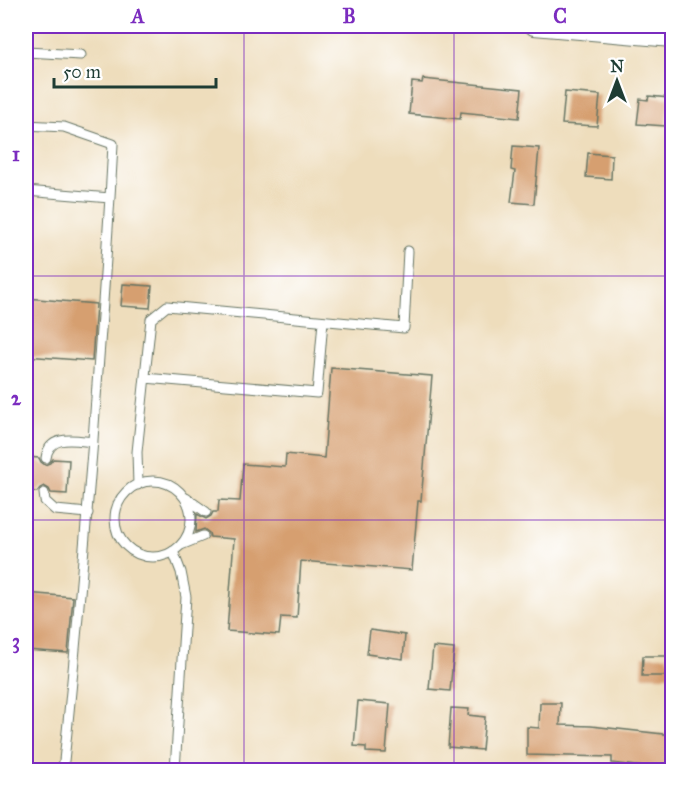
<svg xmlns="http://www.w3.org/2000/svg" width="698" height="796" font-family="'IM FELL Great Primer',serif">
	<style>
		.building { fill: #d69f6f }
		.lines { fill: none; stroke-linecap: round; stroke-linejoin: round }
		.lane-casing { stroke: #677564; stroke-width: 11 }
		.street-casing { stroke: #677564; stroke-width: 20 }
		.lane { stroke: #fff; stroke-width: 9 }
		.street { stroke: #fff; stroke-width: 18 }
		.grid { fill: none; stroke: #7b2cbf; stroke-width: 1.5; stroke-opacity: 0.55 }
		.neatline { fill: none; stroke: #7b2cbf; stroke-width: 2 }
		.grid-label { font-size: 20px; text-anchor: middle; font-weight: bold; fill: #7b2cbf }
	</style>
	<rect width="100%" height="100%" fill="#fff"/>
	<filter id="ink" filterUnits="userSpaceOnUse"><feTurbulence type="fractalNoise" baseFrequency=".0167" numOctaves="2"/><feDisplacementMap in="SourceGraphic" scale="12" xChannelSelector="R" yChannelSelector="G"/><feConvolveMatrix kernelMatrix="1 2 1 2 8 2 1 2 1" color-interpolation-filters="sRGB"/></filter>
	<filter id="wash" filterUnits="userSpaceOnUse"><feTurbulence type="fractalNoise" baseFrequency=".008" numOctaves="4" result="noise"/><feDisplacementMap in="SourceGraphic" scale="24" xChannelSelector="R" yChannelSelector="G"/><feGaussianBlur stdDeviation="1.35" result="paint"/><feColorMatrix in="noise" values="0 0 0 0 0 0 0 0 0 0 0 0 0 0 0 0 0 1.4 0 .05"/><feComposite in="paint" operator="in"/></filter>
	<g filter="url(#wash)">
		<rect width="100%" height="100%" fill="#eeddbc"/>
		<g id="blocks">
			<path class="building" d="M 423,79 L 522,89 L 519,118 L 461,112 L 460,119 L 409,114 L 412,82 L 422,83 Z
				M 565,92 L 600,95 L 597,126 L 562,124 Z
				M 649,96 L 669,98 L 666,126 L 637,124 L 640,99 L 648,100 Z
				M 513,146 L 539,148 L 534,204 L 511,202 L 515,171 L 511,170 Z
				M 588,153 L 612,155 L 611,179 L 586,177 Z
				M 123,284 L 152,286 L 150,308 L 121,306 Z
				M 26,298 L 96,304 L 92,361 L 26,356 Z
				M 331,368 L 432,376 L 421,501 L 418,501 L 412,570 L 301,561 L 297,618 L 281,617 L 279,635 L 227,631 L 234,539 L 210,537 L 209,533 L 204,529 L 196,532 L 197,514 L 206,519 L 211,516 L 213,512 L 218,512 L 219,500 L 240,501 L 243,464 L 285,467 L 286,454 L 324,458 Z
				M 26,457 L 39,458 L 41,462 L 45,465 L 50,463 L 53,459 L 69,460 L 67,494 L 51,493 L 49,489 L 44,486 L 40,488 L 37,492 L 26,491 Z
				M 26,593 L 73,597 L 68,653 L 26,650 Z
				M 370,630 L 405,635 L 403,659 L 367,654 Z
				M 433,647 L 454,649 L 450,691 L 429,689 Z
				M 643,656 L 667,656 L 667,659 L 672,660 L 672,676 L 642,676 Z
				M 358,701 L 390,704 L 386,753 L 366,752 L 366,747 L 354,746 Z
				M 540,703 L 561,703 L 560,725 L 591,726 L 672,735 L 670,768 L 662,767 L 662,771 L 645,771 L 645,767 L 612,763 L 612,757 L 527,755 L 527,727 L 539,728 Z
				M 451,708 L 469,709 L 468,715 L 485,717 L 482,750 L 448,747 Z"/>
		</g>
	</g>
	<g filter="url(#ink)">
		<use href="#blocks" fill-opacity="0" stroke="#677564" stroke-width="1.5"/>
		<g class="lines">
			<g class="lane-casing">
				<path id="lane" d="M 26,52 L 81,55
					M 26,125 L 64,127 L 113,144 C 108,243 100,341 93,440 C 84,550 75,660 63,770
					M 26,191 L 110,198
					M 145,378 L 317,393 L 323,321
					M 46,458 C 49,434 74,440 93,442
					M115 519a38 38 0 1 1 76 0a38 38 0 1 1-76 0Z
					M 138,485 L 137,452 L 151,319 L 167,306 L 404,328 L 408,251
					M 44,493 L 45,501 L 55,510 L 88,513
					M 186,498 L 206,512
					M 181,545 L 203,536
					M 173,551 L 181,572 L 186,597 L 175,770"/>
			</g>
			<g class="street-casing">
				<path id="street" d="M 534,26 L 672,38"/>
			</g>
			<use href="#lane" class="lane"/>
			<use href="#street" class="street"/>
		</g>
	</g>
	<path class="grid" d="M 244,26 L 244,770M 454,26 L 454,770M 26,276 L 672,276M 26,520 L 672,520"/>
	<rect width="698" height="796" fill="none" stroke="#fff" stroke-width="66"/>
	<g transform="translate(617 81)" stroke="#ffffff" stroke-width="4.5" paint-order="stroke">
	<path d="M0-4.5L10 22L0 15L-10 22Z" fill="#1f3d34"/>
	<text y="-9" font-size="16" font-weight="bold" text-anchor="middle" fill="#1f3d34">N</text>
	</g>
	<path d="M54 78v9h162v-9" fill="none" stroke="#1f3d34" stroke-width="3"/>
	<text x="63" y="78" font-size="18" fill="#1f3d34" stroke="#ffffff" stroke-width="4.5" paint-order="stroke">50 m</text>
	<rect x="33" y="33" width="632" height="730" class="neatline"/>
	<g class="grid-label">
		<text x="138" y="23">A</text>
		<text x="349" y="23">B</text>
		<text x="560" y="23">C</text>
		<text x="16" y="161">1</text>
		<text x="16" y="405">2</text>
		<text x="16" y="648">3</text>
	</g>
</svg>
